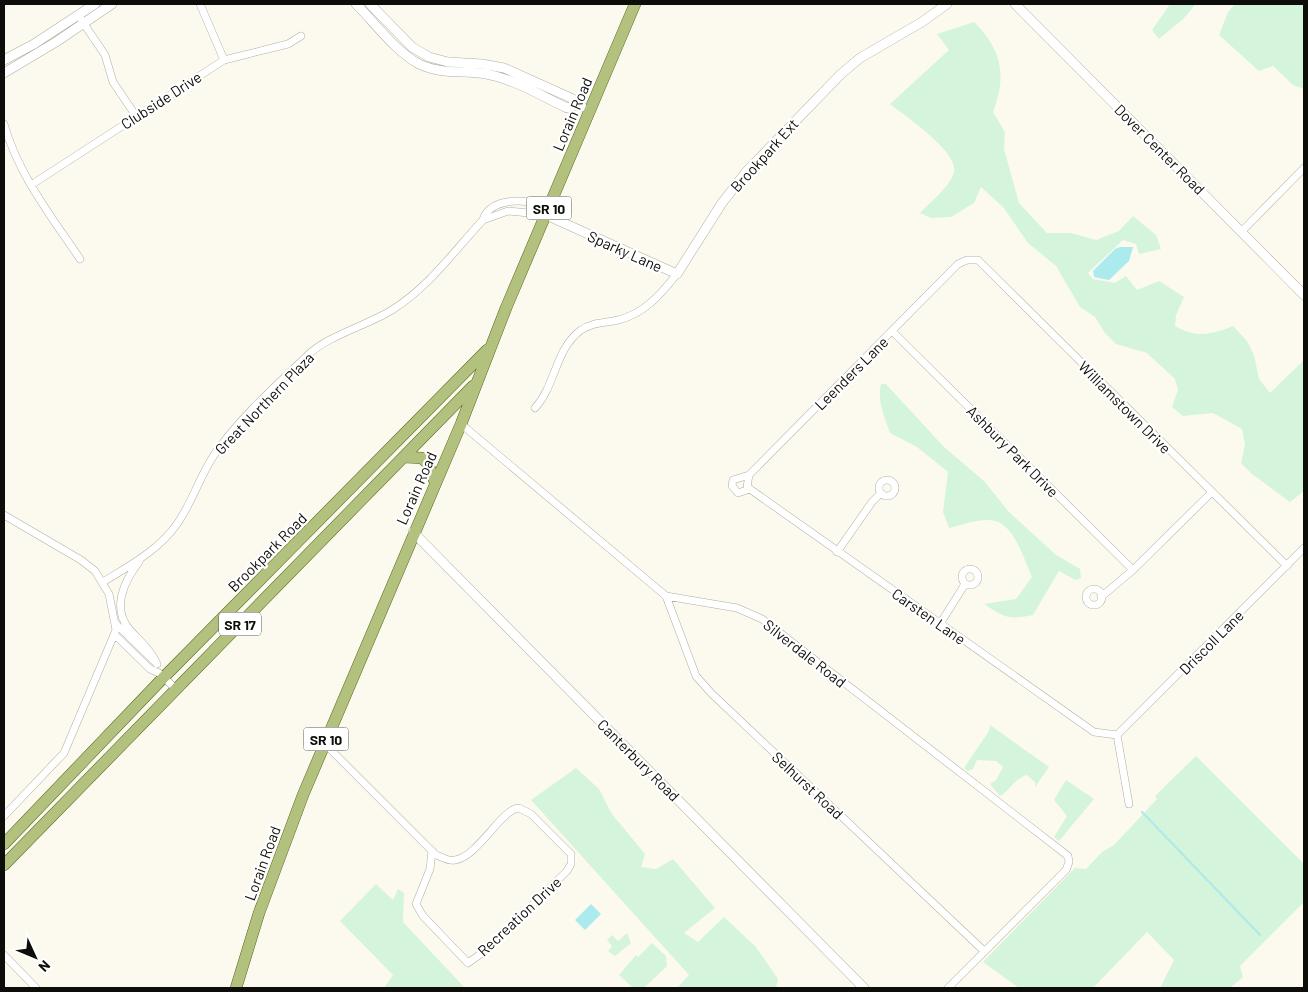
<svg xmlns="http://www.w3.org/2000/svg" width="1308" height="992" font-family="Barlow,sans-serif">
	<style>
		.green { fill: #d4f5db }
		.water { fill: #abeaed }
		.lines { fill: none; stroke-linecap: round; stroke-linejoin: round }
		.stream { stroke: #abeaed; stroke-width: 2 }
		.minor-casing { stroke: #b0aea4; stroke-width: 8 }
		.tertiary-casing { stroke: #b0aea4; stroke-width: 10 }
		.primary-casing { stroke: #58671e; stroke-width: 12 }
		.minor { stroke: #fff; stroke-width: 7 }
		.tertiary { stroke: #fff; stroke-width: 9 }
		.primary { stroke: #b3c17f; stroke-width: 11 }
		.labels { text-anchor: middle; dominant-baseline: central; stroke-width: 4.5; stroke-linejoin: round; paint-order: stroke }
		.shield { fill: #fff; stroke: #565653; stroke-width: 1 }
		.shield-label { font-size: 14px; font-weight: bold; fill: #0d0d09 }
		.street-label { font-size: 15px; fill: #0d0d09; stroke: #fff }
	</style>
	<rect width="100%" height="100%" fill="#fcfaee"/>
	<path class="green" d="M 1170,4 L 1196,4 L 1183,19 L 1159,39 L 1152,30 Z
		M 1235,4 L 1304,4 L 1304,89 L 1293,85 L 1273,66 L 1259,71 L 1219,35 L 1228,12 Z
		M 974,22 C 1002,50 1007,75 993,112 L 1005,132 L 1004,149 L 1019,203 L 1047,233 L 1071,233 L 1096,240 L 1119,231 L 1133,216 L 1156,235 L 1161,249 L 1139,254 L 1136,244 L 1123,240 L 1088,273 L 1093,279 L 1115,283 L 1126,276 L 1137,290 L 1159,281 L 1184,297 L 1176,315 L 1175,326 C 1196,338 1211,335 1233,326 L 1247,341 L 1254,355 L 1259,379 L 1270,393 L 1304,360 L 1304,491 L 1290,502 L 1252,474 L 1241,463 L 1245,445 L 1242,429 L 1213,413 L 1183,416 L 1172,407 L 1178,390 L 1175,379 L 1147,353 L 1116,344 L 1105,333 L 1095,317 L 1080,307 L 1056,266 L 1028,243 L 1003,207 L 981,187 L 974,203 L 951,217 L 931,218 L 920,213 C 930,202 950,187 954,172 C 959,152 905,116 890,104 L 949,50 L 937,34 Z
		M 881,384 L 886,384 L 943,446 L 985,482 L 1008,511 L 1056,555 L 1080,569 L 1081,578 L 1075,580 L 1059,571 L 1033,615 C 1009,620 1005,618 984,604 L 1016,599 L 1032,577 C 1024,560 1015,526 995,521 C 981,517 962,525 949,528 L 943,512 L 948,472 L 917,447 L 890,433 C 884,416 877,401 881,384 Z
		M 990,725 L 1049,767 L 1035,787 L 1035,782 L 1027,775 C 1012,780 1012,789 1000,796 L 990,784 L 996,780 L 1003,767 L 996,761 L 977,760 L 973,769 L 968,771 L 964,768 L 989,731 Z
		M 1196,756 L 1304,864 L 1304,902 L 1240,966 L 1243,977 L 1230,988 L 1160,988 L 1174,960 L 1147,932 L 1093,988 L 1019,988 L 983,962 L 1075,868 L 1086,869 L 1102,852 L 1114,845 L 1157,799 L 1155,796 Z
		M 576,768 L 599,789 L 612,814 L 645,854 L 641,867 L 656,869 L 673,859 L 715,908 L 684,933 L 698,942 L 724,917 L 756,947 L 778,979 L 776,988 L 677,988 L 689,975 L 531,800 Z
		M 1066,780 L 1094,799 L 1059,841 L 1054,837 L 1067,816 L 1054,800 Z
		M 376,884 L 393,900 L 398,889 L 404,893 L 403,922 L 465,988 L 384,988 L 393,975 L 340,921 Z
		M 627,933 L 631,943 L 615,956 L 608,951 L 612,946 L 607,940 L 612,935 L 618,941 Z
		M 652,943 L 666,956 L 667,966 L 644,988 L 633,988 L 619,975 L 636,955 L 638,957 Z"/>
	<path class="water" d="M 1120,247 L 1133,247 L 1129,261 L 1109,280 L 1094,277 L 1093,271 L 1115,249 Z
		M 591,904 L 601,914 L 585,930 L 575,920 Z"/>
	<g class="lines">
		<path class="stream" d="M 1142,812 L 1260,935"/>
		<g class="minor-casing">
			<path id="minor" d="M 200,4 L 224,60
				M 78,15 L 105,55 L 113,82 L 136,116
				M 4,124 C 18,174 51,216 80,259
				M 31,185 L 224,60 L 288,44 L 301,36
				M 483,220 L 508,211 L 529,213 L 537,211
				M 1242,231 L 1304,168
				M 893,332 L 1133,570
				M 535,408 C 556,385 555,349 581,330 C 593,322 605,323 618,320 C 644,314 661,294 677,274
				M 461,424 L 666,596 L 737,608 L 762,619 L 1068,856 L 1069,862 L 1066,870 L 948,988
				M 749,475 L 733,480 L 732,486 L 738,493 L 750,489
				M879 488a8 8 0 1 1 16 0a8 8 0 1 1-16 0Z
				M 4,515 L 81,560 L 95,571 L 109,594 L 116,630 L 64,753 L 4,816
				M 837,552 L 872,502 L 881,493
				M 139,562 C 124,581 111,609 130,630 C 141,642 151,650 157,664
				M962 577a8 8 0 1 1 16 0a8 8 0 1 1-16 0Z
				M 103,582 C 129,566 159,550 177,524 C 194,500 201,471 219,448 C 244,414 278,384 308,355 C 327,336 368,325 392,310 C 429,287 454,251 483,220 C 489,200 517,199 534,203 L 537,211 L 546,215
				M1086 597a8 8 0 1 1 16 0a8 8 0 1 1-16 0Z
				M 666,596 L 696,676 L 711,693 L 984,951
				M 1101,597 L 1133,570 L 1211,493
				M 115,623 L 154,661
				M 940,624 L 965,584
				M 115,635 L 150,669 L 159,673 L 176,689
				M 1117,735 L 1094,732 L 747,487 L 749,475 L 958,264 L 967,260 L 978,260 L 1287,566
				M 1117,735 L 1304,548
				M 1117,735 L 1129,804
				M 324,743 L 436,855 C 442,857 449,862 455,860 C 479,856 501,809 519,808 L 531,814 L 571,854 L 571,864 L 567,871 L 486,950 L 468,963 L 423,916 L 416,904 L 430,869 L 432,851
				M 4,955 L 36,988"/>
		</g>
		<g class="tertiary-casing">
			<path id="tertiary" d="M 356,4 C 375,23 395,51 419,64 C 442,75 463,70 486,74 C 514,79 542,96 567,108 L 578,105
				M 370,4 L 412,47 L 429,57 L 448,62 L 482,64 L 504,68 L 571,98 L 582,107
				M 1015,4 L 1304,295
				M 4,60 L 34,44 L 95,4
				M 4,73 L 56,42 L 112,4
				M 546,215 L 677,274 L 722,203 L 746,172 L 841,74 L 860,58 L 922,22 L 947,4
				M 413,532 L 864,988"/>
		</g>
		<g class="primary-casing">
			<path id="primary" d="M 404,457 L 422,458 L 428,464 L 435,482
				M 4,844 L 164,677 L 487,350
				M 4,865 L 473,386
				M 236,988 L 259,913 L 303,795 L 461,424 L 506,308 L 635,4"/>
		</g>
		<use href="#minor" class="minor"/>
		<use href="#tertiary" class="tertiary"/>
		<use href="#primary" class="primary"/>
	</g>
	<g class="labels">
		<g class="shield">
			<rect x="526.5" y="196.5" width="45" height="23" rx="4"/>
			<rect x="219" y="612.5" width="42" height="23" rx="4"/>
			<rect x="303.5" y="727.5" width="45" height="23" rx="4"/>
		</g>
		<g class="shield-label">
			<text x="549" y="208">SR 10</text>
			<text x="240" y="624">SR 17</text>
			<text x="326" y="739">SR 10</text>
		</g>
		<g class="street-label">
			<text transform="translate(161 100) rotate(-33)">Clubside Drive</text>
			<text transform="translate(572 114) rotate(-67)">Lorain Road</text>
			<text transform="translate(1160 149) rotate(45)">Dover Center Road</text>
			<text transform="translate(764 155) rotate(-48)">Brookpark Ext</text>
			<text transform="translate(625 251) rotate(24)">Sparky Lane</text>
			<text transform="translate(851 373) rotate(-45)">Leenders Lane</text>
			<text transform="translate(264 403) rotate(-46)">Great Northern Plaza</text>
			<text transform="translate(1125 407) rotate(45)">Williamstown Drive</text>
			<text transform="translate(1013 451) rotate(45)">Ashbury Park Drive</text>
			<text transform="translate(416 488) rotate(-66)">Lorain Road</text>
			<text transform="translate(267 552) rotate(-45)">Brookpark Road</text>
			<text transform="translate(929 616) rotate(35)">Carsten Lane</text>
			<text transform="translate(1211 642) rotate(-45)">Driscoll Lane</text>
			<text transform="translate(805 653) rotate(38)">Silverdale Road</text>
			<text transform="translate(639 760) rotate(45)">Canterbury Road</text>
			<text transform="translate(808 785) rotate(43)">Selhurst Road</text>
			<text transform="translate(262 863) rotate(-70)">Lorain Road</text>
			<text transform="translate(519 916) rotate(-43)">Recreation Drive</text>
		</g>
	</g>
	<rect width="1308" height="992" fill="none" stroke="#0d0d09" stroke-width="10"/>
	<g transform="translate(35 957) rotate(134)" stroke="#ffffff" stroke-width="4" paint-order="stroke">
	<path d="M0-4L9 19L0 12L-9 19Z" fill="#0d0d09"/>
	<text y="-8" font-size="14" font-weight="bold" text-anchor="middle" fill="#0d0d09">N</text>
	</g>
</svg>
